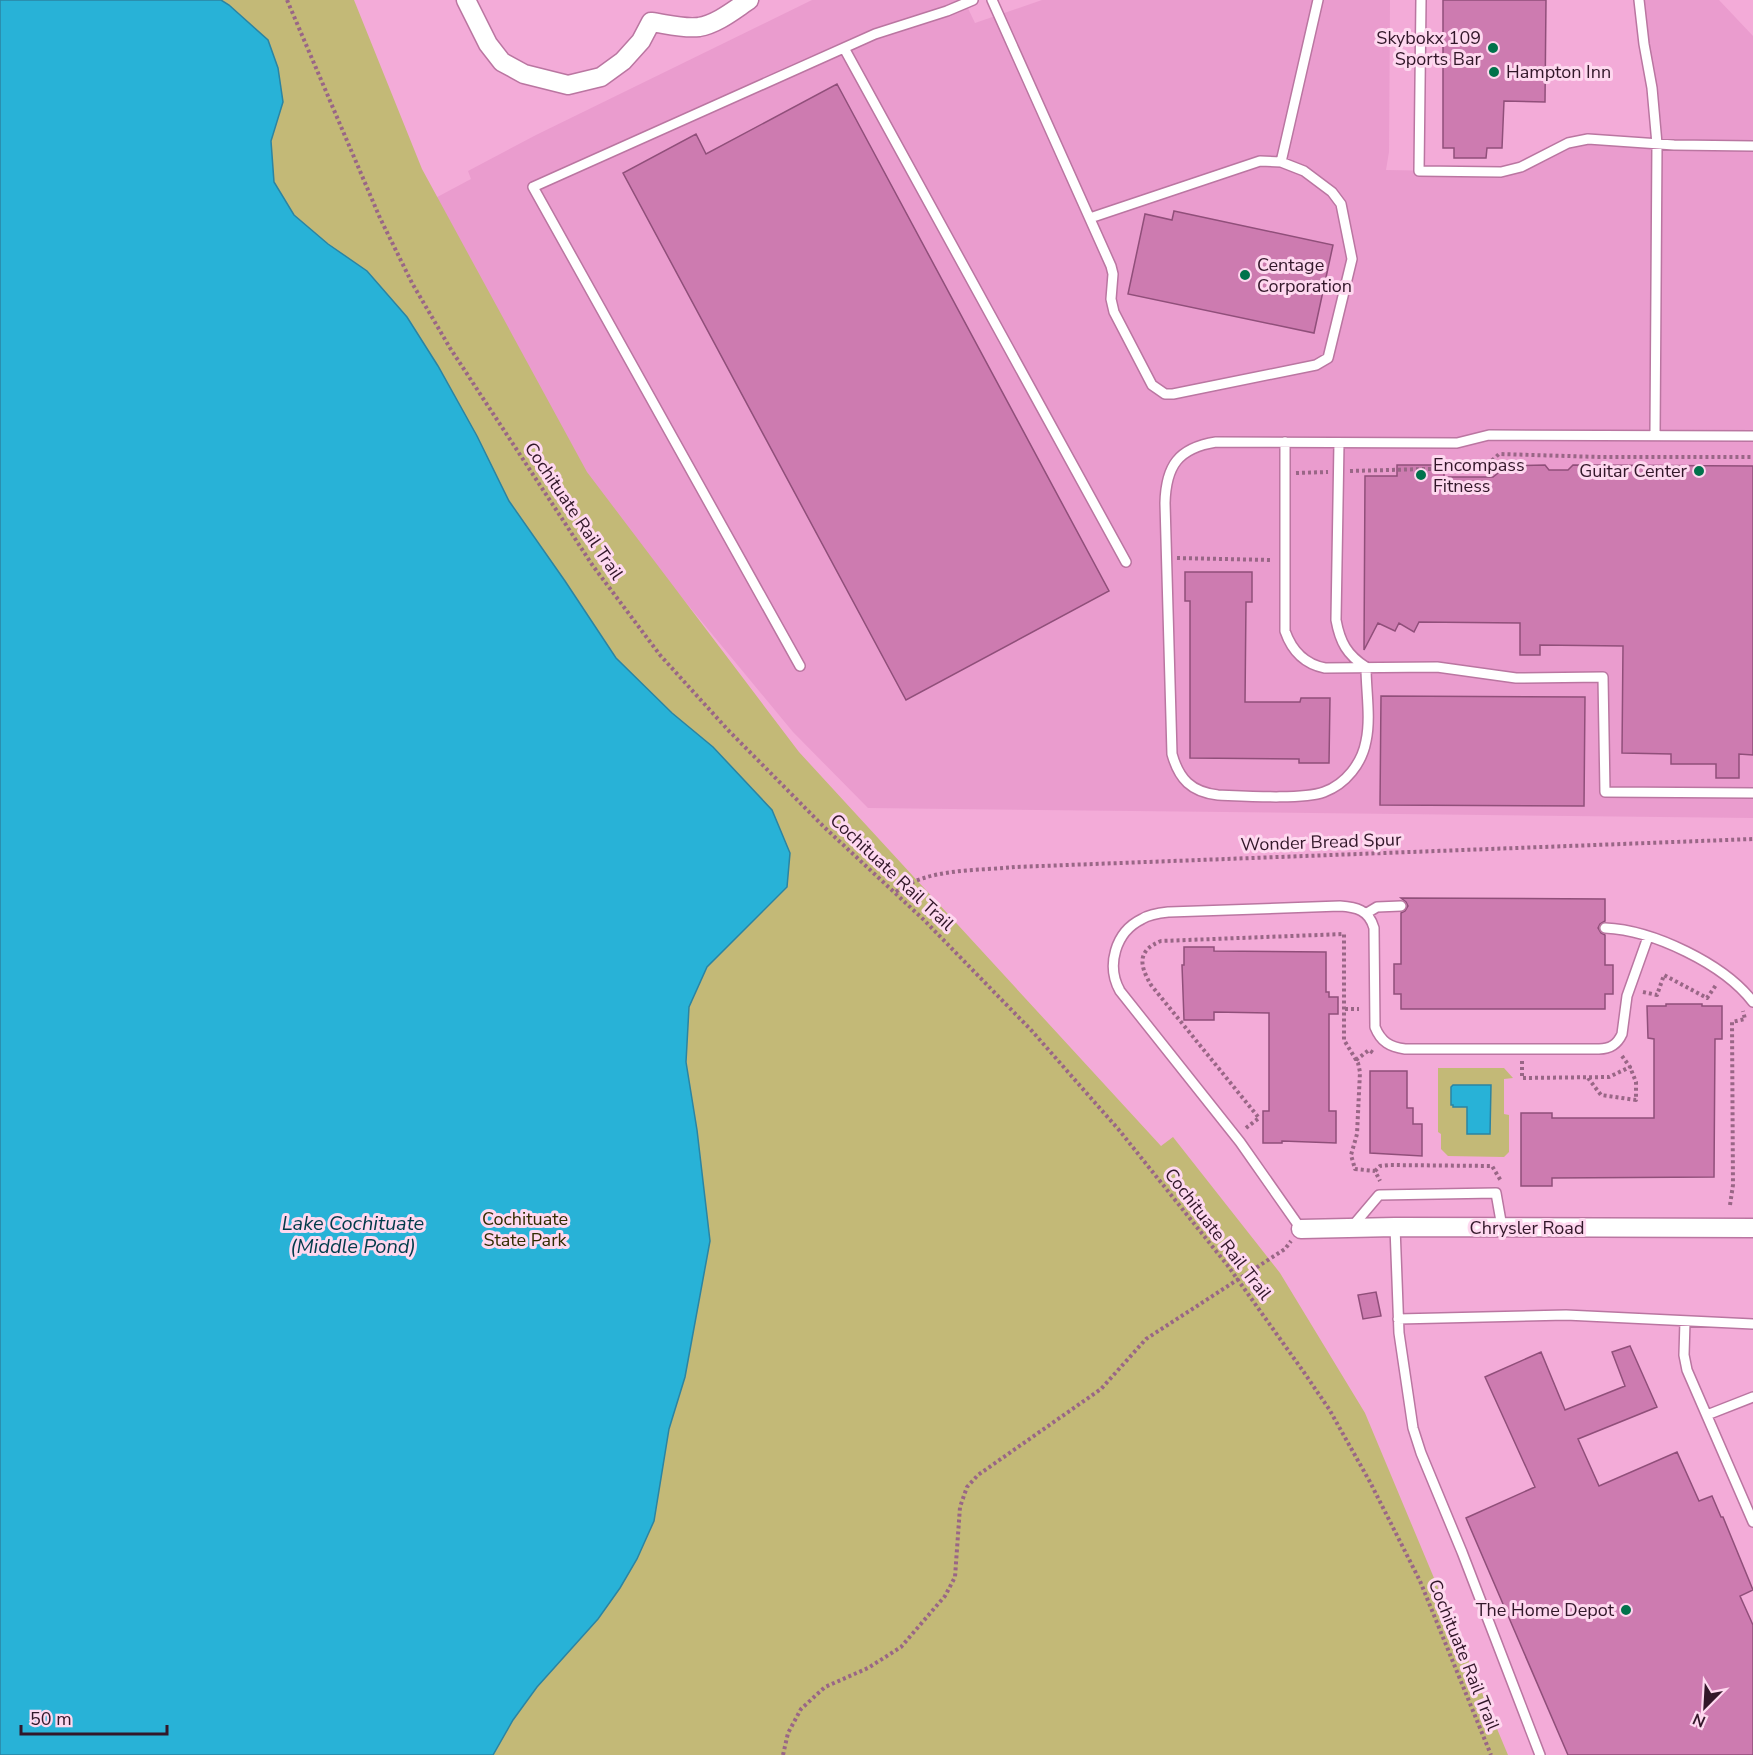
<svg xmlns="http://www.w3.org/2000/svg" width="1753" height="1755" font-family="'Nunito Sans',sans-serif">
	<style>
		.built { fill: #ea9cce }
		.green { fill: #c3b977 }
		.water { fill: #28b2d7; stroke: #2b84a3; stroke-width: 1.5 }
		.building { fill: #cd7bb0; stroke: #904f7a; stroke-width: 1.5 }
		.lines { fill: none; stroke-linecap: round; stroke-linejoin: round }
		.lane-casing { stroke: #ba76a1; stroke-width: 12 }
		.street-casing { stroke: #ba76a1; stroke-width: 21 }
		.path { stroke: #996686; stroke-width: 4; stroke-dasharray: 3 3; stroke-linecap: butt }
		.lane { stroke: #fff; stroke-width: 9 }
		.street { stroke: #fff; stroke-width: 18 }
		.poi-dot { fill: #00724b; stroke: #fed8ef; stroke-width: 2 }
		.labels { text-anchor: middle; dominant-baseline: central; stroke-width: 6; stroke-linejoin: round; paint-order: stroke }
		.poi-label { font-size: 18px; fill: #321729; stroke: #fed8ef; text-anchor: end }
		.street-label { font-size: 18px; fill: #321729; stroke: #fed8ef }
		.park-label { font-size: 18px; fill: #322c00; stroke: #fed8ef }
		.water-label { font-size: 20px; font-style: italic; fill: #003a4a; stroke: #fed8ef }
	</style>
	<rect width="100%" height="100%" fill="#f3abd8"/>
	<path class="built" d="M 812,0 L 964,0 L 975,23 L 1042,0 L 1390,0 L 1389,152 L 1386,170 L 1500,172 L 1568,143 L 1657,144 L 1639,0 L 1719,0 L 1753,36 L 1753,818 L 868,808 L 793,732 L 607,507 L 518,375 L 426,203 L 471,179 L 468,171 L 536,135 Z"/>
	<path class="green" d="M 0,0 L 354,0 L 422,169 L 587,472 L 799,752 L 1161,1146 L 1173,1137 L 1280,1273 L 1365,1413 L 1508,1755 L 0,1755 Z
		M 1438,1068 L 1504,1068 L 1513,1078 L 1504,1079 L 1504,1114 L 1509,1115 L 1509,1152 L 1504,1157 L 1448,1156 L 1441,1149 L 1441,1134 L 1438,1132 Z"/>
	<path class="water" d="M 0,0 L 221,0 L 229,5 L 268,40 L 278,68 L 283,102 L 271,141 L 274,182 L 294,215 L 328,244 L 367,271 L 407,317 L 438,366 L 477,436 L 509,501 L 565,581 L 616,658 L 672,713 L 713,747 L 772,810 L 790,853 L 787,887 L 707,967 L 689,1007 L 686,1062 L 697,1130 L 710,1241 L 685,1377 L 669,1429 L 654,1521 L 637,1559 L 620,1588 L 598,1619 L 537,1687 L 513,1720 L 493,1755 L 0,1755 Z
		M 1453,1085 L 1491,1085 L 1490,1134 L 1467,1134 L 1467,1107 L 1453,1107 L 1453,1105 L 1451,1105 L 1451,1087 Z"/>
	<path class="building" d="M 1443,0 L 1546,0 L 1545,102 L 1504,101 L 1502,148 L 1487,148 L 1486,158 L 1454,158 L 1454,148 L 1443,148 Z
		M 837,84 L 1109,591 L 906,700 L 623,173 L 696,134 L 706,154 Z
		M 1174,211 L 1333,245 L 1314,333 L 1128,294 L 1145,214 L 1172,220 Z
		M 1397,465 L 1444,465 L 1444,477 L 1493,477 L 1507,466 L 1545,465 L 1549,470 L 1568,470 L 1573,465 L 1753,466 L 1753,755 L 1739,754 L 1739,778 L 1716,778 L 1716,764 L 1671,764 L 1671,754 L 1622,753 L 1623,646 L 1540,645 L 1540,655 L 1520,655 L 1520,623 L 1419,622 L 1414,632 L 1399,623 L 1395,631 L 1378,623 L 1364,650 L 1365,476 L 1397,476 Z
		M 1185,572 L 1252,572 L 1252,602 L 1246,602 L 1245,702 L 1300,702 L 1301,698 L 1330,698 L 1329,763 L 1299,763 L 1299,759 L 1190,758 L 1190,601 L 1185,601 Z
		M 1381,696 L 1585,697 L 1584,806 L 1380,805 Z
		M 1401,898 L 1605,899 L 1605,921 L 1600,924 L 1598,928 L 1601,933 L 1605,935 L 1605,965 L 1613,965 L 1613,994 L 1605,994 L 1605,1009 L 1401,1009 L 1401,994 L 1394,994 L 1394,964 L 1401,964 L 1401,913 L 1405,911 L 1408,906 L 1406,902 Z
		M 1184,947 L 1214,947 L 1214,951 L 1326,952 L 1326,992 L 1329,992 L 1329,997 L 1338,997 L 1338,1014 L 1329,1014 L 1329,1111 L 1336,1111 L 1336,1143 L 1282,1141 L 1282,1143 L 1263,1143 L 1263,1111 L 1269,1111 L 1269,1013 L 1214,1012 L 1214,1020 L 1184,1020 L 1182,965 L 1184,965 Z
		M 1666,1004 L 1702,1004 L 1702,1006 L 1722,1006 L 1722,1039 L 1715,1039 L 1714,1177 L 1552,1178 L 1552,1186 L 1521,1186 L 1521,1113 L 1552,1113 L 1552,1118 L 1654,1118 L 1654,1039 L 1648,1038 L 1647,1006 L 1666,1006 Z
		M 1370,1071 L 1407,1071 L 1407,1108 L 1413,1108 L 1413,1124 L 1422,1124 L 1422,1156 L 1370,1153 Z
		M 1376,1292 L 1381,1316 L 1363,1319 L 1358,1295 Z
		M 1630,1346 L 1657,1407 L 1578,1439 L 1599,1486 L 1677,1452 L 1699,1501 L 1712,1496 L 1721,1517 L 1723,1517 L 1753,1590 L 1740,1596 L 1753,1625 L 1753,1755 L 1568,1755 L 1466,1518 L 1535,1487 L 1485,1377 L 1541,1352 L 1565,1410 L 1625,1386 L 1612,1352 Z"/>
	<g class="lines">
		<g class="lane-casing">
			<path id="lane" d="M 992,0 L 1111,266 L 1113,274 L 1111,299 L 1114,312 L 1152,385 L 1165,394 L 1173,394 L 1316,365 L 1328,358 L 1352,259 L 1341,204 L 1332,192 L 1304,171 L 1281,162 L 1260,161 L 1090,218
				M 1421,0 L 1419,171 L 1501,172 L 1521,167 L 1568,143 L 1588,139 L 1674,145 L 1753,146
				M 1639,0 L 1644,44 L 1652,88 L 1657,144 L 1655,435
				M 844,48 L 1126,562
				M 1281,162 L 1318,0
				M 1285,442 L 1285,631 C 1292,651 1304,664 1325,668 L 1437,667 L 1516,678 L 1603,677 L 1605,792 L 1753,793
				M 1339,443 L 1336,620 C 1340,642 1347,655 1366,667
				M 800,666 L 533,187 L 875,34 L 947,11 L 973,0
				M 1366,667 C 1366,691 1371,718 1366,741 C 1362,763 1346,784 1324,792 C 1302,800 1243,796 1218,795 C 1191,792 1179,779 1172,754 L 1165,503 C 1166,466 1178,448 1216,442 L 1457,443 L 1489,435 L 1753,436
				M 1367,913 L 1377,907 L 1401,906
				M 1605,928 C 1653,930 1724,964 1753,1002
				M 1395,1227 L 1399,1333 L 1413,1428 L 1421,1453 L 1462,1552 L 1540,1755
				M 1351,1228 L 1379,1195 L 1496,1193 L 1502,1227
				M 1301,1229 L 1240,1142 L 1120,991 C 1106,966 1115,932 1142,919 C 1150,914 1160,913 1169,912 L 1340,906 C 1356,907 1369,910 1374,928 L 1375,1027 C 1381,1042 1390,1047 1405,1049 L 1599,1049 C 1610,1049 1617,1045 1622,1034 L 1627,996 L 1648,937
				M 1398,1319 L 1566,1315 L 1753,1324
				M 1685,1321 L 1684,1355 L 1687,1370 L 1753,1522
				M 1707,1415 L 1753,1397"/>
		</g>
		<g class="street-casing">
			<path id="street" d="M 466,0 L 488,44 L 502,62 L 524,74 L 568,85 L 601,77 L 623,61 L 641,41 L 651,22 C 666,24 683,29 699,27 C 717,24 734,10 749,0
				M 1301,1229 L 1395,1227 L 1753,1228"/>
		</g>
		<path class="path" d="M 287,0 L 380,218 L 412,283 L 450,348 L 593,566 L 660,655 L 728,730 L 824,827 L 924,920 L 1032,1031 L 1119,1130 L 1228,1266 L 1303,1371 L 1329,1409 L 1370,1482 L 1420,1581 L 1491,1755
			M 1350,471 L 1465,468 L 1487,465 L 1499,454 L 1600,457 L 1753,457
			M 1296,473 L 1328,472
			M 1177,558 L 1272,560
			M 896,892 C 927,868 976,871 1015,867 L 1753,839
			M 1643,992 L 1657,995 L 1664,975 L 1707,998 L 1716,985
			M 1345,1009 L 1359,1009
			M 1356,1060 L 1369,1050 L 1375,1054
			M 1522,1061 L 1522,1078 L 1609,1077 L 1630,1067 L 1622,1056
			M 1588,1078 L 1601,1095 L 1636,1100 L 1636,1082 L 1630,1067
			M 1246,1128 L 1259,1118 L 1151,985 C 1140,966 1136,951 1161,941 L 1344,934 L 1344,1040 L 1358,1063 L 1360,1072 L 1357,1134 L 1351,1155 L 1355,1169 L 1375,1171 L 1380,1181
			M 1375,1171 L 1380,1166 L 1390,1165 L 1492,1166 L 1501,1181
			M 1730,1205 L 1733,1185 L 1732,1022 L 1745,1019 L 1743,1011
			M 783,1755 L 788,1733 L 801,1709 L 825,1687 L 868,1668 L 901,1647 L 945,1596 L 955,1577 L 960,1507 L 967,1487 L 978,1475 L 1101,1389 L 1146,1339 L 1285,1249 L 1291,1241"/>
		<use href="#lane" class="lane"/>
		<use href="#street" class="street"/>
	</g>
	<g class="poi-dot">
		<circle cx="1493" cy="48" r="6"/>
		<circle cx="1494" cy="72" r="6"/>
		<circle cx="1245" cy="275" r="6"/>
		<circle cx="1699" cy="471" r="6"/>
		<circle cx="1421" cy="475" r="6"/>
		<circle cx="1626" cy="1610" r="6"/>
	</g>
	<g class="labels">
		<g class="poi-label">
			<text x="1481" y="38">Skybokx 109<tspan x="1481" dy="21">Sports Bar</tspan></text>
			<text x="1506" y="72" text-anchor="start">Hampton Inn</text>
			<text x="1257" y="265" text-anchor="start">Centage<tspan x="1257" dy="21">Corporation</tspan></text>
			<text x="1433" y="465" text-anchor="start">Encompass<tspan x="1433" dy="21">Fitness</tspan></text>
			<text x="1687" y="471">Guitar Center</text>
			<text x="1614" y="1610">The Home Depot</text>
		</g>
		<g class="street-label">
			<text transform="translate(574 511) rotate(56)">Cochituate Rail Trail</text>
			<text transform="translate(1321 842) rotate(-2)">Wonder Bread Spur</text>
			<text transform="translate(892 872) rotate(43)">Cochituate Rail Trail</text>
			<text x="1527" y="1228">Chrysler Road</text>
			<text transform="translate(1218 1234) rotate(52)">Cochituate Rail Trail</text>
			<text transform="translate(1464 1655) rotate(68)">Cochituate Rail Trail</text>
		</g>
		<g class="park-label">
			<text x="525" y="1219">Cochituate<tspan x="525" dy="21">State Park</tspan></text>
		</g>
		<g class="water-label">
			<text x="353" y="1223">Lake Cochituate<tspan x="353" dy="23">(Middle Pond)</tspan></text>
		</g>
	</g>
	<g transform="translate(1705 1707) rotate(204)" stroke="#fed8ef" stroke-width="4.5" paint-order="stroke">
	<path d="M0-4.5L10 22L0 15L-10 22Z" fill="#321729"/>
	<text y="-9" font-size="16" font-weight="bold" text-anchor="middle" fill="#321729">N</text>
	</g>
	<path d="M21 1725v9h146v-9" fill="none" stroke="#321729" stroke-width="3"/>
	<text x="30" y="1725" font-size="18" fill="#321729" stroke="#fed8ef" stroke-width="4.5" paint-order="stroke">50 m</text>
</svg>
